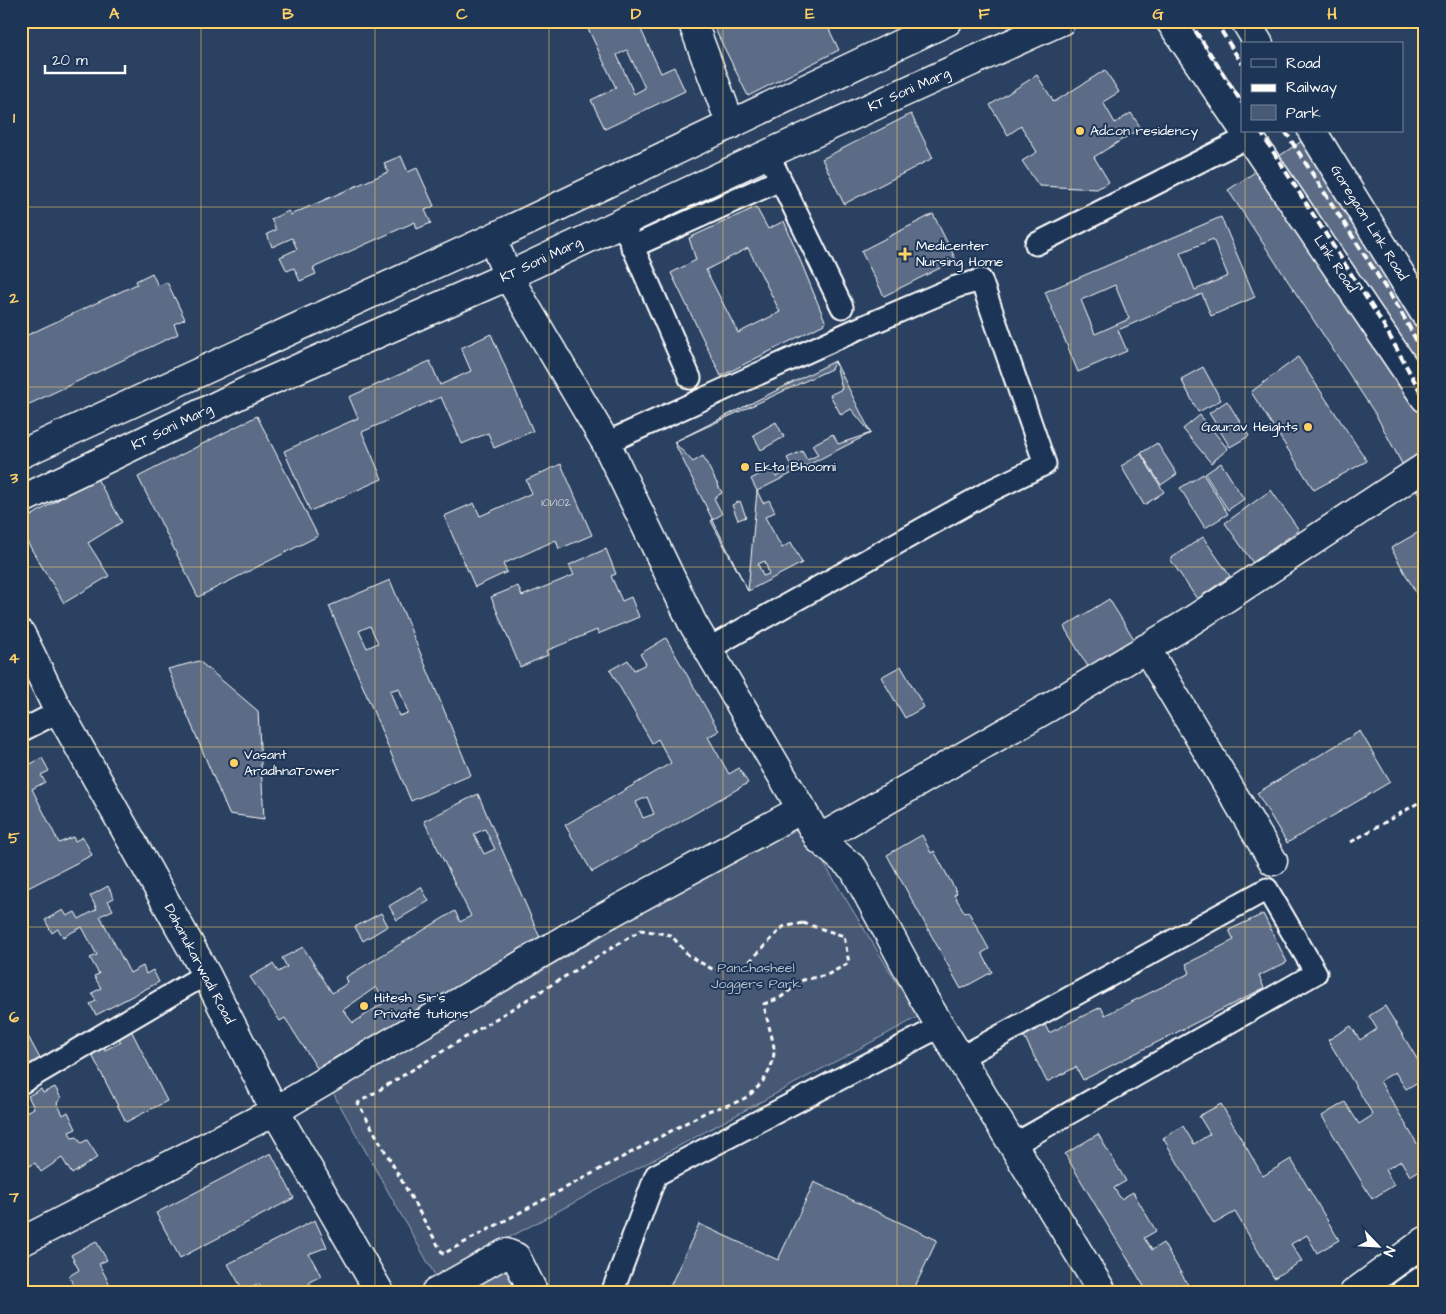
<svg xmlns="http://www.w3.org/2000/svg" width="1446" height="1314" font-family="'Architects Daughter',sans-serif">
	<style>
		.green { fill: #465975; stroke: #a2acba }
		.building { fill: #5b6c86; stroke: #fff; fill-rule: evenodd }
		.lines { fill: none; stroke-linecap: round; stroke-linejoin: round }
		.pedestrian-casing { stroke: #fff; stroke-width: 25 }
		.minor-casing { stroke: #fff; stroke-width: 31 }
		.tertiary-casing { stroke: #fff; stroke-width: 31 }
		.secondary-casing { stroke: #fff; stroke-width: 31 }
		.primary-casing { stroke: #fff; stroke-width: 31 }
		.path { stroke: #fff; stroke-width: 3; stroke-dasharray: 5 4; stroke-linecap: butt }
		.pedestrian { stroke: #1d3557; stroke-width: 21 }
		.minor { stroke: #1d3557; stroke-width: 28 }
		.tertiary { stroke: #1d3557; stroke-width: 28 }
		.secondary { stroke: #1d3557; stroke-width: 28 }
		.primary { stroke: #1d3557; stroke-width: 28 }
		.rail { stroke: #fff; stroke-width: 4; stroke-dasharray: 8 4; stroke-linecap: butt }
		.grid { fill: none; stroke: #ffd166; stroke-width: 1; stroke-opacity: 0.55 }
		.poi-dot { fill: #ffd166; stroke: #1d3557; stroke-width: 2 }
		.labels { text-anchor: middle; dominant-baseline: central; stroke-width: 4; stroke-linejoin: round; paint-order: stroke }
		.number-label { font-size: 11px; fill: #d6dae1 }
		.street-label { font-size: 14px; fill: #fff; stroke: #1d3557 }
		.poi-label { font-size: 14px; fill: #fff; stroke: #1d3557; text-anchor: start }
		.park-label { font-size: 14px; fill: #b5bdc8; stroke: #1d3557 }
		.neatline { fill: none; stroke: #ffd166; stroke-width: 2 }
		.grid-label { font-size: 16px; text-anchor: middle; font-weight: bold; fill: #ffd166 }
	</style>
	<rect width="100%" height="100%" fill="#2a4161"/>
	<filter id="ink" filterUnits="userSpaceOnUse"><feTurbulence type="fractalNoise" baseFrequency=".02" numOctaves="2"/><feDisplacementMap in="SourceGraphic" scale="10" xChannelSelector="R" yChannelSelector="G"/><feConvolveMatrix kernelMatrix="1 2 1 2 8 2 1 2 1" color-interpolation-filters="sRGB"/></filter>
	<g filter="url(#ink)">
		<path class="green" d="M 798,821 L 918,1017 L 436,1277 L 333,1093 Z"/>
		<path class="building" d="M 587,21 L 637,21 L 661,73 L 674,67 L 685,91 L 605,129 L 591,100 L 616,88 L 585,22 ZM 627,50 L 645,88 L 634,94 L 617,55 Z
			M 711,21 L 739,21 L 743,29 L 758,21 L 825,21 L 839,50 L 748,96 Z
			M 1105,70 L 1119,92 L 1103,102 L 1115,123 L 1131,113 L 1141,128 L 1094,157 L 1109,182 L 1097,189 L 1039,186 L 1022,161 L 1037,152 L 1021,126 L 1008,135 L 990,105 L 1037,75 L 1054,102 Z
			M 911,114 L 933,158 L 844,204 L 822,159 Z
			M 1317,131 L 1425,288 L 1425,507 L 1376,415 L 1228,190 Z
			M 401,156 L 408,172 L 417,168 L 434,206 L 425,210 L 431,223 L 417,229 L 415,222 L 313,268 L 316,274 L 300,281 L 294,268 L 287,271 L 280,257 L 297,249 L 292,238 L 272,247 L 267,234 L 276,230 L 271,219 L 289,211 L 290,215 L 388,172 L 384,163 Z
			M 756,207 L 768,229 L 784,221 L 826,323 L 721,376 L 671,273 L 696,260 L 689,238 ZM 748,248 L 780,312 L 738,333 L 706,270 Z
			M 933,214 L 956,260 L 884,296 L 861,251 Z
			M 1221,217 L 1255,297 L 1211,316 L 1202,294 L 1118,330 L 1127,351 L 1078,372 L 1045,292 ZM 1213,239 L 1228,276 L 1195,290 L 1180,253 ZM 1115,285 L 1129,319 L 1095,334 L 1081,300 Z
			M 152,273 L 158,286 L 167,282 L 185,319 L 174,324 L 178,334 L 21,408 L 21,338 L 137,284 L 136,281 Z
			M 491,334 L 533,431 L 494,448 L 488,433 L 462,444 L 441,397 L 362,432 L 382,479 L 310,511 L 284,451 L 358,418 L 349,397 L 430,361 L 440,385 L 471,371 L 461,348 Z
			M 1298,357 L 1367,461 L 1314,490 L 1251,392 Z
			M 835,361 L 842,389 L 830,395 L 841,415 L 851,409 L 871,433 L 838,444 L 833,434 L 812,445 L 818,455 L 807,460 L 802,451 L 787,458 L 792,468 L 776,477 L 771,468 L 751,479 L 763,503 L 769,500 L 775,512 L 765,517 L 782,548 L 791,542 L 802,563 L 748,591 L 711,521 L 722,514 L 714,498 L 722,493 L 703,456 L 693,462 L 674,442 L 831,369 ZM 776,422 L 784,437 L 761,450 L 753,435 ZM 740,501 L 746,517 L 738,520 L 732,505 ZM 765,561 L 769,574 L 763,576 L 758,564 Z
			M 835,361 L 871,433 L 757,491 L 748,591 L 674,442 Z
			M 1203,367 L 1221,400 L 1198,412 L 1181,379 Z
			M 1227,401 L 1249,436 L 1230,447 L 1209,413 Z
			M 1200,415 L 1228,449 L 1211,463 L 1183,429 Z
			M 257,416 L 318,536 L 198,597 L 138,477 Z
			M 1157,443 L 1177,474 L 1161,485 L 1141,453 Z
			M 1141,454 L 1164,492 L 1144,505 L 1121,466 Z
			M 1221,463 L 1244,499 L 1228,510 L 1205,474 Z
			M 561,464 L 592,535 L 559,549 L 556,540 L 503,564 L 507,572 L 475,587 L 444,516 L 474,503 L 480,516 L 532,493 L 526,480 Z
			M 1203,474 L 1228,514 L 1205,528 L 1180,488 Z
			M 96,477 L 122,522 L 88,543 L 109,576 L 64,603 L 21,532 L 21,522 Z
			M 1271,490 L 1299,530 L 1253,563 L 1225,523 Z
			M 1424,529 L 1425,530 L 1425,609 L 1391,548 Z
			M 1203,537 L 1230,576 L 1197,599 L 1170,559 Z
			M 606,549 L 616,574 L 611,576 L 622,601 L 631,597 L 639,617 L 598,634 L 597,630 L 546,651 L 548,655 L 520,667 L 491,597 L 518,586 L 522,596 L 574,575 L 569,565 Z
			M 390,580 L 471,775 L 411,801 L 329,606 ZM 370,626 L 378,643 L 367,648 L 359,631 ZM 399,688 L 408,713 L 399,716 L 390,691 Z
			M 1109,599 L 1139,647 L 1093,675 L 1064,627 Z
			M 666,638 L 719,731 L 708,737 L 729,774 L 739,768 L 748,783 L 592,872 L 565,825 L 671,763 L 658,739 L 652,743 L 610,670 L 628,660 L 634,670 L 646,664 L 640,654 ZM 647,797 L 654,814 L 643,818 L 636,802 Z
			M 199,661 L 258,711 L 264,819 L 229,814 L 168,669 Z
			M 901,666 L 924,707 L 905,718 L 881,677 Z
			M 1360,731 L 1390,782 L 1287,843 L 1257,793 Z
			M 42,758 L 49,771 L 41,775 L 45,782 L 32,789 L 59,843 L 73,837 L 75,841 L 83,837 L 92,855 L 26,889 L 21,878 L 23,869 L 21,859 L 26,857 L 21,848 L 21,769 Z
			M 478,794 L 541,940 L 317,1068 L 285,1018 L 280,1021 L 250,977 L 273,964 L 278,972 L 287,967 L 282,958 L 303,947 L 332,993 L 348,983 L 346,977 L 455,911 L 460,922 L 471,916 L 424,821 ZM 485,829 L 495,849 L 484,854 L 474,834 Z
			M 922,835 L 931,853 L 934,851 L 957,893 L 954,895 L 965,913 L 968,911 L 989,949 L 982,953 L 992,972 L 961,989 L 887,855 Z
			M 108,886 L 114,898 L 108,901 L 113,910 L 100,916 L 130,973 L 143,966 L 146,974 L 153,970 L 159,982 L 96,1015 L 90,1004 L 96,1001 L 92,993 L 101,988 L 94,976 L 99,974 L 90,958 L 97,955 L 82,927 L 63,937 L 58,929 L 52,933 L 45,920 L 63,910 L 67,916 L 75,912 L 79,919 L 97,909 L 90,896 Z
			M 421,887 L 429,901 L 397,920 L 389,906 Z
			M 381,913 L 388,926 L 363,941 L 355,927 Z
			M 1263,914 L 1287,962 L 1259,976 L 1264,988 L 1083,1080 L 1076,1067 L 1047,1082 L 1022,1032 L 1043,1021 L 1049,1033 L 1101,1007 L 1105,1015 L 1190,973 L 1186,964 L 1234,940 L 1229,930 Z
			M 376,987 L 385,1002 L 353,1023 L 343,1010 Z
			M 1385,1006 L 1425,1072 L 1425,1078 L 1406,1089 L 1395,1072 L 1380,1081 L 1425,1157 L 1425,1167 L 1410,1176 L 1401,1161 L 1385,1170 L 1394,1185 L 1372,1199 L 1322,1116 L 1345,1102 L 1359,1124 L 1373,1115 L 1328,1040 L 1351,1026 L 1360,1040 L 1377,1029 L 1369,1016 Z
			M 21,1023 L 45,1068 L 21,1081 Z
			M 131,1030 L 167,1101 L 126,1122 L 89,1049 L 101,1043 L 105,1050 L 121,1042 L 118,1037 Z
			M 55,1087 L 61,1098 L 57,1103 L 63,1115 L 68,1112 L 76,1129 L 69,1132 L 72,1138 L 77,1137 L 81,1143 L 87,1140 L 98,1157 L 72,1174 L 62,1158 L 41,1172 L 35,1163 L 21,1171 L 21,1114 L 34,1108 L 28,1096 L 41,1089 L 43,1093 Z
			M 1221,1104 L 1263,1176 L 1291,1159 L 1339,1240 L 1317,1253 L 1307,1235 L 1291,1244 L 1302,1261 L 1274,1278 L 1235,1212 L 1214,1224 L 1163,1138 L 1183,1126 L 1194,1144 L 1210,1134 L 1199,1116 Z
			M 1098,1134 L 1126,1181 L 1114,1188 L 1121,1199 L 1133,1192 L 1156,1231 L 1144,1238 L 1152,1250 L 1163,1243 L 1193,1293 L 1148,1293 L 1065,1154 Z
			M 271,1153 L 294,1198 L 180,1258 L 156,1213 Z
			M 814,1182 L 937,1240 L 912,1293 L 813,1293 L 799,1286 L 796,1293 L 667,1293 L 699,1224 L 778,1260 Z
			M 315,1220 L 327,1247 L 309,1254 L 321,1276 L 309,1282 L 315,1293 L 264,1293 L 259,1284 L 244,1292 L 228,1264 Z
			M 96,1241 L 107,1260 L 99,1264 L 114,1293 L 64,1293 L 75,1287 L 69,1276 L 79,1270 L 71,1255 Z
			M 504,1260 L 522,1293 L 466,1293 L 459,1281 Z"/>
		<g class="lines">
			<g class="pedestrian-casing">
				<path id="pedestrian" d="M 768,154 L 842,307
					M 622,222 L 690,378
					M 1036,244 L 1248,137
					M 632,247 L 780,180
					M 606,443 L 853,331 L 956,287 L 981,280 L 1045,464 L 992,490 L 708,649
					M 21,731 L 58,712
					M 960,1058 L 1267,889 L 1316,973 L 1013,1145
					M 21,1083 L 206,974
					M 612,1293 L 656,1175 L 941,1026"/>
			</g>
			<g class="minor-casing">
				<path id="minor" d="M 692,21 L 731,125
					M 21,634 L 54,702 L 206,974 L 275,1111 L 380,1293
					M 1146,648 L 1273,861
					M 819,839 L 1051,706 L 1188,623 L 1425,467
					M 21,1242 L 275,1111 L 589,925 L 802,809
					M 435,1293 L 506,1253 L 516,1257 L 534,1293"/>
			</g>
			<g class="tertiary-casing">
				<path id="tertiary" d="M 492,238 L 508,276 L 606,443 L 692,622 L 819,839 L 854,869 L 924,999 L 1103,1293
					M 21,454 L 492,238 L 948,21
					M 21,500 L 247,391 L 508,276 L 768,154 L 1061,21"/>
			</g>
			<g class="secondary-casing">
				<path id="secondary" d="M 1354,1293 L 1425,1241
					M 1405,1293 L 1425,1279"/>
			</g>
			<g class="primary-casing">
				<path id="primary" d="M 1170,21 L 1242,127
					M 1245,21 L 1259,44
					M 1245,131 L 1425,398
					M 1312,131 L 1425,314"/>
			</g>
			<path class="path" d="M 1351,842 L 1425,799
				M 803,923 L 844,936 L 849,963 L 827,975 L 803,980 L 780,998 L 764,1004 C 766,1017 770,1029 773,1042 C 778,1064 763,1086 745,1098 C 735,1104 720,1107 708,1111 L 443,1254 L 358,1103 L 641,930 L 671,935 L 689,956 L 714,970 L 744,967 L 783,927 Z"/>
			<use href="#pedestrian" class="pedestrian"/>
			<use href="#minor" class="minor"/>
			<use href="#tertiary" class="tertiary"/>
			<use href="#secondary" class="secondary"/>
			<use href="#primary" class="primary"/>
			<path class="rail" d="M 1189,21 L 1242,103
				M 1215,21 L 1242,64
				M 1260,131 L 1383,324 L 1425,400
				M 1285,131 L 1401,312 L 1425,356"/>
		</g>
	</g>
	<path class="grid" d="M 201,21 L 201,1293M 375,21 L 375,1293M 549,21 L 549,1293M 723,21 L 723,1293M 897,21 L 897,1293M 1071,21 L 1071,1293M 1245,21 L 1245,44M 1245,131 L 1245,1293M 21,207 L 1425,207M 21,387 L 1425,387M 21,567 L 1425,567M 21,747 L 1425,747M 21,927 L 1425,927M 21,1107 L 1425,1107"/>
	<g class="poi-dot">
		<circle cx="1080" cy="131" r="5"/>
		<path d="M902.5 246.5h5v5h5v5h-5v5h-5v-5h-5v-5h5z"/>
		<circle cx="1308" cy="427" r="5"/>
		<circle cx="745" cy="467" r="5"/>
		<circle cx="234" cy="763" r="5"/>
		<circle cx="364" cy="1006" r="5"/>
	</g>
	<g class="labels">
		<g class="number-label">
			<text x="556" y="502">101/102</text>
		</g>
		<g class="street-label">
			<text transform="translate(909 90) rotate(-24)">KT Soni Marg</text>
			<text transform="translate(1369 223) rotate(58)">Goregaon Link Road</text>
			<text transform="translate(541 260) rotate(-25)">KT Soni Marg</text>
			<text transform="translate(1335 264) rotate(56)">Link Road</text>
			<text transform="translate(172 427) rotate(-26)">KT Soni Marg</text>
			<text transform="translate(199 964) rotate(62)">Dahanukarwadi Road</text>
		</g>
		<g class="poi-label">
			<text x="1090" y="131">Adcon residency</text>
			<text x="916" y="246">Medicenter<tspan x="916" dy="16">Nursing Home</tspan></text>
			<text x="1298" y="427" text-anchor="end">Gaurav Heights</text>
			<text x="755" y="467">Ekta Bhoomi</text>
			<text x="244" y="755">Vasant<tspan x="244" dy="16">AradhnaTower</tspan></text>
			<text x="374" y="998">Hitesh Sir's<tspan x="374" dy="16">Private tutions</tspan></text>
		</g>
		<g class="park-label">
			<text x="756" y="968">Panchasheel<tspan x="756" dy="16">Joggers Park</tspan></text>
		</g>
	</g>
	<rect width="1446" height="1314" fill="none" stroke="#1d3557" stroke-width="55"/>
	<rect x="1241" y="42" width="162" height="90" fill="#1d3557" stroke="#77869a"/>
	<rect x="1251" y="59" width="25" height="8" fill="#1d3557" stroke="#77869a"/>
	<text x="1286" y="68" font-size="15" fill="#ffffff">Road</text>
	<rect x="1251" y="84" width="25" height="8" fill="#ffffff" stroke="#77869a"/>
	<text x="1286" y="92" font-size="15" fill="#ffffff">Railway</text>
	<rect x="1251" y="105" width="25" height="15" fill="#465975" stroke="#77869a"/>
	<text x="1286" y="118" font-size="15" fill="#ffffff">Park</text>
	<g transform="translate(1378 1246) rotate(115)" stroke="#1d3557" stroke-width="4" paint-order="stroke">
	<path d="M0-4L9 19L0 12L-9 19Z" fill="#ffffff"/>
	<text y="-8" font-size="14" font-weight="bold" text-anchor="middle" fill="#ffffff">N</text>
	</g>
	<path d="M45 65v8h80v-8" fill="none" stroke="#ffffff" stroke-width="2.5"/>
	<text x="52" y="65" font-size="15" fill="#ffffff" stroke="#1d3557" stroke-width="4" paint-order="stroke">20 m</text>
	<rect x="28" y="28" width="1390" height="1258" class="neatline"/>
	<g class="grid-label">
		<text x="114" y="19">A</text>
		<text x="288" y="19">B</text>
		<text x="462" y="19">C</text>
		<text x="636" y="19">D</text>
		<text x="810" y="19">E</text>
		<text x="984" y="19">F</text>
		<text x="1158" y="19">G</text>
		<text x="1332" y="19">H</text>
		<text x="14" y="123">1</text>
		<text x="14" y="303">2</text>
		<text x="14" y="483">3</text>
		<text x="14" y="663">4</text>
		<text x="14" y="843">5</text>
		<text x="14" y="1022">6</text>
		<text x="14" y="1202">7</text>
	</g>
</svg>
